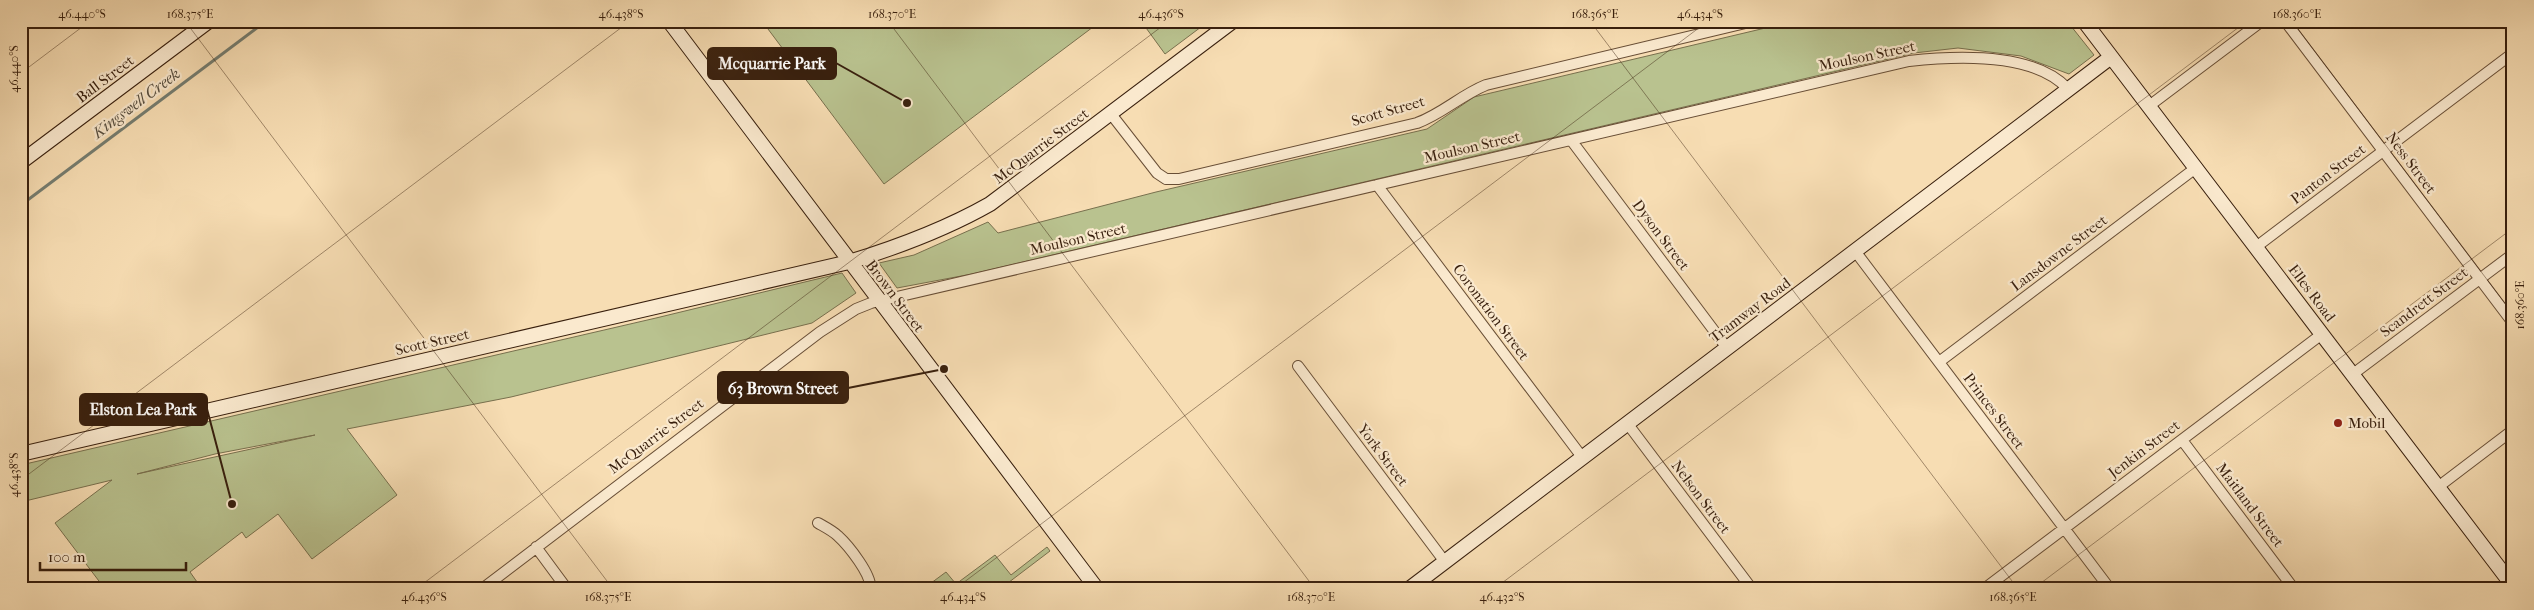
<svg xmlns="http://www.w3.org/2000/svg" width="2534" height="610" font-family="'IM FELL French Canon',serif">
	<style>
		.green { fill: #b9c28f; stroke: #78704e; fill-rule: evenodd }
		.lines { fill: none; stroke-linecap: round; stroke-linejoin: round }
		.stream { stroke: #757d70; stroke-width: 3 }
		.street-casing { stroke: #684e36; stroke-width: 12 }
		.secondary-casing { stroke: #381f0d; stroke-width: 16 }
		.street { stroke: #fae9ce; stroke-width: 10 }
		.secondary { stroke: #fae9ce; stroke-width: 14 }
		.ticks { fill: none; stroke: #381f0d; stroke-width: 1; stroke-opacity: 0.45 }
		.poi-dot { fill: #8f2418; stroke: #fae9ce; stroke-width: 2 }
		.labels { text-anchor: middle; dominant-baseline: central; stroke-width: 4.5; stroke-linejoin: round; paint-order: stroke }
		.street-label { font-size: 15px; fill: #381f0d; stroke: #fae9ce }
		.poi-label { font-size: 15px; fill: #381f0d; stroke: #fae9ce; text-anchor: start }
		.water-label { font-size: 16px; font-style: italic; fill: #574e3f; stroke: #fae9ce }
		.leader { fill: none; stroke: #381f0d; stroke-width: 2 }
		.callout-dot { fill: #381f0d; stroke: #fae9ce; stroke-width: 2 }
		.callout { fill: #381f0d; stroke: #381f0d; stroke-width: 2 }
		.callout-label { font-size: 16px; text-anchor: middle; font-weight: bold; fill: #fff }
		.neatline { fill: none; stroke: #381f0d; stroke-width: 2 }
		.ticks-label { font-size: 12px; text-anchor: middle; fill: #381f0d }
	</style>
	<rect width="100%" height="100%" fill="#f7ddb3"/>
	<filter id="stains"><feTurbulence type="fractalNoise" baseFrequency=".004" numOctaves="4"/><feColorMatrix values="0 0 0 0 .2 0 0 0 0 .09 0 0 0 0 .02 0 0 0 .5 -.17"/></filter>
	<radialGradient id="worn" r=".72"><stop offset=".6" stop-color="#630" stop-opacity="0"/><stop offset="1" stop-color="#630" stop-opacity=".3"/></radialGradient>
	<path class="green" d="M 762,21 L 1101,21 L 884,184 Z
		M 1141,21 L 1209,21 L 1165,54 Z
		M 1795,21 L 2067,21 L 2094,55 L 2069,74 L 2021,56 L 1958,48 L 1914,53 L 972,274 L 897,288 L 879,263 L 914,255 L 988,222 L 998,233 L 1156,192 L 1427,129 L 1474,97 Z
		M 842,273 L 856,293 L 812,323 L 511,397 L 347,429 L 397,495 L 312,559 L 278,514 L 246,538 L 242,532 L 190,572 L 202,589 L 105,589 L 55,523 L 112,480 L 21,502 L 21,465 L 656,318 ZM 315,435 L 137,474 L 215,454 Z
		M 1047,547 L 1050,551 L 1000,589 L 923,589 L 946,572 L 956,584 L 995,555 L 1011,575 Z"/>
	<g class="lines">
		<path class="stream" d="M 21,205 L 266,21"/>
		<g class="street-casing">
			<path id="street" d="M 2285,21 L 2513,323
				M 2149,106 L 2262,21
				M 1111,114 L 1157,173 L 1166,179 L 1179,179 L 1417,123 C 1442,114 1461,95 1486,85 L 1754,21
				M 1571,140 L 1727,348
				M 1377,185 L 1582,457
				M 2256,247 L 2513,53
				M 1855,251 L 2110,589
				M 1939,362 L 2197,167
				M 1298,366 L 1445,562
				M 2353,374 L 2513,254
				M 1627,423 L 1752,589
				M 2182,440 L 2294,589
				M 2438,487 L 2513,430
				M 818,523 C 825,527 833,531 838,536 C 848,545 873,576 870,589
				M 536,547 L 567,589
				M 482,589 L 820,332 L 856,309 L 871,303 L 1909,61 C 1955,56 2034,52 2068,89
				M 1984,589 L 2322,334"/>
		</g>
		<g class="secondary-casing">
			<path id="secondary" d="M 669,21 L 1097,589
				M 2084,21 L 2513,586
				M 21,162 L 209,21
				M 21,454 L 849,262 C 898,247 946,229 990,204 L 1233,21
				M 1409,589 L 2111,57"/>
		</g>
		<use href="#street" class="street"/>
		<use href="#secondary" class="secondary"/>
	</g>
	<path class="ticks" d="M 185,21 L 613,589M 888,21 L 1315,589M 1590,21 L 2018,589M 2292,21 L 2513,314M 21,73 L 90,21M 21,480 L 630,21M 416,589 L 1169,21M 955,589 L 1708,21M 1494,589 L 2247,21M 2033,589 L 2513,228"/>
	<circle class="poi-dot" cx="2338" cy="423" r="5"/>
	<g class="labels">
		<g class="street-label">
			<text transform="translate(1867 56) rotate(-12)">Moulson Street</text>
			<text transform="translate(105 79) rotate(-37)">Ball Street</text>
			<text transform="translate(1388 111) rotate(-16)">Scott Street</text>
			<text transform="translate(1041 146) rotate(-37)">McQuarrie Street</text>
			<text transform="translate(1472 147) rotate(-13)">Moulson Street</text>
			<text transform="translate(2411 163) rotate(53)">Ness Street</text>
			<text transform="translate(2328 174) rotate(-37)">Panton Street</text>
			<text transform="translate(1661 235) rotate(53)">Dyson Street</text>
			<text transform="translate(1078 239) rotate(-13)">Moulson Street</text>
			<text transform="translate(2059 253) rotate(-37)">Lansdowne Street</text>
			<text transform="translate(2312 293) rotate(53)">Elles Road</text>
			<text transform="translate(895 296) rotate(53)">Brown Street</text>
			<text transform="translate(2424 302) rotate(-37)">Scandrett Street</text>
			<text transform="translate(1750 310) rotate(-37)">Tramway Road</text>
			<text transform="translate(1491 312) rotate(53)">Coronation Street</text>
			<text transform="translate(432 342) rotate(-13)">Scott Street</text>
			<text transform="translate(1994 411) rotate(53)">Princes Street</text>
			<text transform="translate(656 436) rotate(-37)">McQuarrie Street</text>
			<text transform="translate(2144 449) rotate(-37)">Jenkin Street</text>
			<text transform="translate(1383 455) rotate(53)">York Street</text>
			<text transform="translate(1701 497) rotate(53)">Nelson Street</text>
			<text transform="translate(2250 505) rotate(53)">Maitland Street</text>
		</g>
		<g class="poi-label">
			<text x="2348" y="423">Mobil</text>
		</g>
		<g class="water-label">
			<text transform="translate(136 103) rotate(-37)">Kingswell Creek</text>
		</g>
	</g>
	<path class="leader" d="M907 103L836 63M944 369L848 388M232 504L207 409"/>
	<g class="callout-dot">
		<circle cx="907" cy="103" r="5"/>
		<circle cx="944" cy="369" r="5"/>
		<circle cx="232" cy="504" r="5"/>
	</g>
	<g class="callout">
		<rect x="708" y="48" width="128" height="31" rx="5"/>
		<rect x="718" y="372" width="130" height="31" rx="5"/>
		<rect x="80" y="394" width="127" height="31" rx="5"/>
	</g>
	<g class="callout-label">
		<text x="772" y="69">Mcquarrie Park</text>
		<text x="783" y="394">63 Brown Street</text>
		<text x="143" y="415">Elston Lea Park</text>
	</g>
	<rect width="2534" height="610" fill="none" stroke="#f7ddb3" stroke-width="55"/>
	<path d="M40 562v8h146v-8" fill="none" stroke="#381f0d" stroke-width="2.5"/>
	<text x="48" y="562" font-size="15" fill="#381f0d" stroke="#fae9ce" stroke-width="4" paint-order="stroke">100 m</text>
	<rect x="28" y="28" width="2478" height="554" class="neatline"/>
	<g class="ticks-label">
		<text x="82" y="18">46.440°S</text>
		<text x="190" y="18">168.375°E</text>
		<text x="621" y="18">46.438°S</text>
		<text x="892" y="18">168.370°E</text>
		<text x="1161" y="18">46.436°S</text>
		<text x="1595" y="18">168.365°E</text>
		<text x="1700" y="18">46.434°S</text>
		<text x="2297" y="18">168.360°E</text>
		<text transform="translate(14 69) rotate(-90)" y="4">46.440°S</text>
		<text transform="translate(2520 305) rotate(-90)" y="4">168.360°E</text>
		<text transform="translate(14 475) rotate(-90)" y="4">46.438°S</text>
		<text x="424" y="601">46.436°S</text>
		<text x="608" y="601">168.375°E</text>
		<text x="963" y="601">46.434°S</text>
		<text x="1311" y="601">168.370°E</text>
		<text x="1502" y="601">46.432°S</text>
		<text x="2013" y="601">168.365°E</text>
	</g>
	<rect width="100%" height="100%" filter="url(#stains)"/>
	<rect width="100%" height="100%" fill="url(#worn)"/>
</svg>
